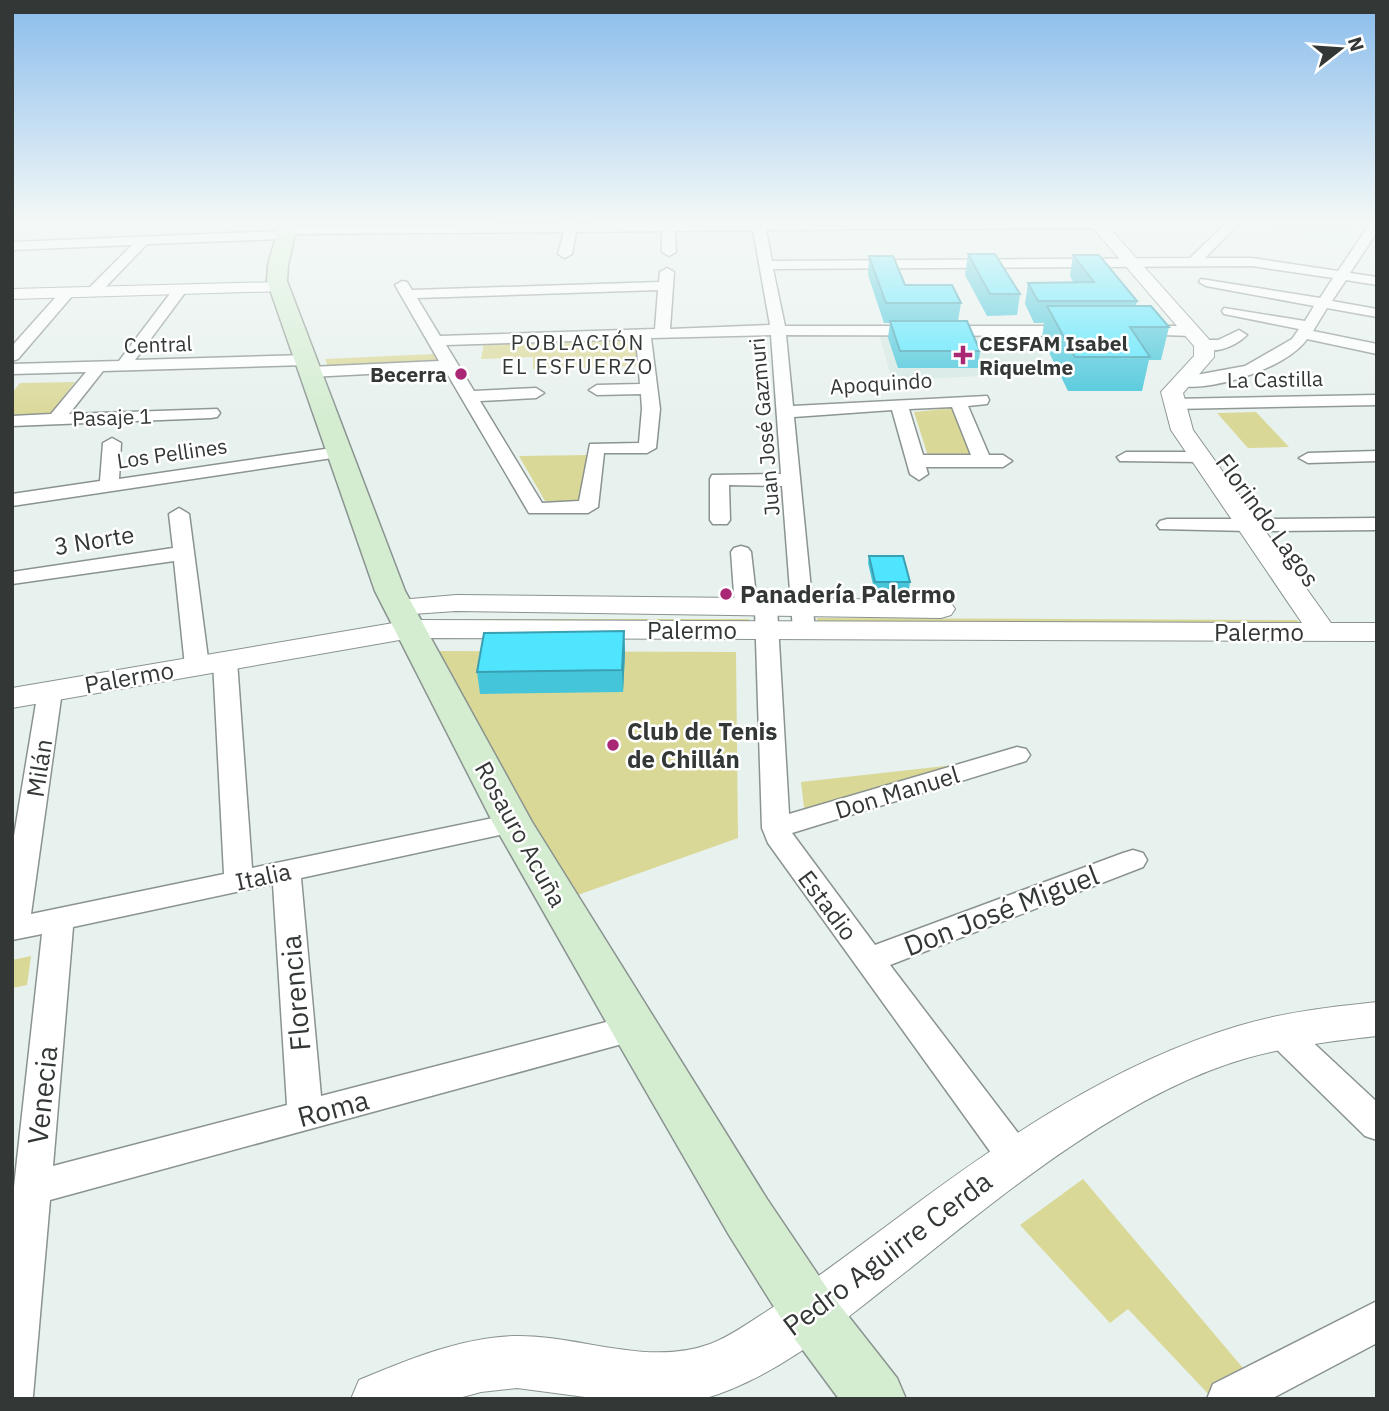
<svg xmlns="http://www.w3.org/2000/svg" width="1389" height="1411" font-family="'IBM Plex Sans',sans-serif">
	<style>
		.built { fill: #d5e8e3 }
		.green { fill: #dad897 }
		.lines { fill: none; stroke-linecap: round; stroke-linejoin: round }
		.minor-casing { stroke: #8a9390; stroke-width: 3 }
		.tertiary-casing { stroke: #8a9390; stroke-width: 2 }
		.secondary-casing { stroke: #8a9390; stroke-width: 3 }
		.minor { fill: #fff; fill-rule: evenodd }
		.tertiary { fill: #fff; fill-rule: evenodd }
		.secondary { fill: #d4edd1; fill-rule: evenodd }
		.wall { fill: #45c5da }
		.shaded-wall { fill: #38a0b2 }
		.building { fill: #50e5fe; stroke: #38a0b2; stroke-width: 2 }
		.poi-dot { fill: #a92774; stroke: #fff; stroke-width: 2.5 }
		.labels { text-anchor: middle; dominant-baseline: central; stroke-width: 5; stroke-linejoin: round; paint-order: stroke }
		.far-neighbourhood-label { font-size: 21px; letter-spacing: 2px; fill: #333736; stroke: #fff }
		.far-poi-label { font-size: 21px; font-weight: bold; fill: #333736; stroke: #fff; text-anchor: start }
		.far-street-label { font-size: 21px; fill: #333736; stroke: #fff }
		.street-label { font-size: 24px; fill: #333736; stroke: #fff }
		.poi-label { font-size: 24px; font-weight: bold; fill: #333736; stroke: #fff; text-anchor: start }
		.near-street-label { font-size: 28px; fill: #333736; stroke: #fff }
	</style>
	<rect width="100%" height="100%" fill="#e7f1ee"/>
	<path class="built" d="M 1272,222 L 1366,222 L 1347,246 L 1263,232 Z
		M 880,337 L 1032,337 L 1050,372 L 892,381 Z"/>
	<path class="green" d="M 640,337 L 644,366 L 533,369 L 533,357 L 481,359 L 484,342 Z
		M 434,354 L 439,363 L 328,367 L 325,359 Z
		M 75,382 L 48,417 L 12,418 L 12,393 L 20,383 Z
		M 952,408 L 957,410 L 974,456 L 928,456 L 914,412 Z
		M 1256,412 L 1289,447 L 1248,448 L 1217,413 Z
		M 587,455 L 583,501 L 545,501 L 519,456 Z
		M 817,618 L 1297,620 L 1305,631 L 819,629 Z
		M 481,619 L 749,619 L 750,630 L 478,629 Z
		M 436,651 L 736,652 L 738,838 L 575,896 Z
		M 981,762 L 805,815 L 801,782 Z
		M 31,956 L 27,985 L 12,988 L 12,960 Z
		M 1083,1179 L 1243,1368 L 1216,1399 L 1213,1399 L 1128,1309 L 1110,1323 L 1020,1225 Z"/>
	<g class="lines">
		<g class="minor-casing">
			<path id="minor" d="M 566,222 L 578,222 L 578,224 L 662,222 L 1101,222 L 1103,224 L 1097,228 L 766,230 L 772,261 L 1190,258 L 1227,222 L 1240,222 L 1205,258 L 1252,258 L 1338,271 L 1371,222 L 1377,222 L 1377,232 L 1350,273 L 1377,277 L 1377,285 L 1346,280 L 1332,301 L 1377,309 L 1377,317 L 1327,308 L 1313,331 L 1377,344 L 1377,354 L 1307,339 C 1288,368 1207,394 1174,385 L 1172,382 L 1174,379 L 1245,366 L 1292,339 L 1299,329 L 1224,314 L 1222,311 L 1224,308 L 1305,321 L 1314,306 L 1206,286 L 1199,282 L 1201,279 L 1320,298 L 1333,278 L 1252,266 L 773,269 L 785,326 L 1076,326 L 1084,331 L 1076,336 L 786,335 L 793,406 L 987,396 L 989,400 L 987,404 L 968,406 L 989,455 L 1003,455 L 1012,461 L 1003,467 L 926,467 L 928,474 L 919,480 L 910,474 L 892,410 L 794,417 L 815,630 L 812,635 L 796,635 L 793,630 L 782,486 L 729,485 L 730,520 L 727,524 L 713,524 L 710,520 L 710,479 L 712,475 L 781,474 L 771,335 L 651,338 L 660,409 L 656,448 L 647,453 L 604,453 L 598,507 L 588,513 L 529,513 L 445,370 L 310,377 L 302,372 L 310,367 L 439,361 L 395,285 L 402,281 L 407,282 L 412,290 L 659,282 L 660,272 L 667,268 L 674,272 L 670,329 L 770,325 L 753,230 L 675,231 L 676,252 L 669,256 L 662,252 L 662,231 L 576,232 L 572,254 L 565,258 L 558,254 L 564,232 L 290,234 L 289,238 L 285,239 L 147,244 L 98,295 L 93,296 L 86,292 L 88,289 L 132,245 L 12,250 L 12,242 L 282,231 L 283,227 L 287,226 L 565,224 ZM 658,290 L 655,329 L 440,336 L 417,298 ZM 636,339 L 640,384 L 597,385 L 589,390 L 597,395 L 641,394 L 642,409 L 639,443 L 590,444 L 579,501 L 542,503 L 480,401 L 536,398 L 544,393 L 536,388 L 474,391 L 446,345 ZM 952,407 L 971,455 L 923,455 L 909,409 Z
				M 180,286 L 187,290 L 135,360 L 306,355 L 314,360 L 306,365 L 103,371 L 69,414 L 217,409 L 220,413 L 217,417 L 211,418 L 12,426 L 12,416 L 51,414 L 86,372 L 12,374 L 12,364 L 119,361 L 175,287 Z
				M 68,288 L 75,292 L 73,295 L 18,359 L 12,361 L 12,346 L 63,289 Z
				M 1137,326 L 1192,326 L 1200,331 L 1192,336 L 1132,334 L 1129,331 Z
				M 1239,330 L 1247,335 C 1235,347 1210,357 1196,345 L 1204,340 L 1218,340 Z
				M 1377,395 L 1377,405 L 1173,409 L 1165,404 L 1173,399 Z
				M 112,438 L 121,443 L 119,479 L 339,447 L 348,452 L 339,457 L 12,506 L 12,494 L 100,481 L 103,443 Z
				M 1377,451 L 1377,461 L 1308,463 L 1299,458 L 1308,453 Z
				M 1126,452 L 1201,452 L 1210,457 L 1201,462 L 1120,461 L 1117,457 Z
				M 179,508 L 189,514 L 209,666 L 205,671 L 189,671 L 185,666 L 174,561 L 12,584 L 12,572 L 173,548 L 169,514 Z
				M 1377,518 L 1377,530 L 1272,531 L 1265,529 L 1262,525 L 1265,521 L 1272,519 Z
				M 1167,519 L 1248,519 L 1255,521 L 1258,525 L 1255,529 L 1248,531 L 1160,529 L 1157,525 L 1160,521 Z
				M 741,546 L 748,548 L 751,552 L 757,604 L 766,600 L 774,602 L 777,607 L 789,814 L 1017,747 L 1026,749 L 1030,755 L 1026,761 L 792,833 L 875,945 L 1123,853 L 1133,850 L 1143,853 L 1147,860 L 1143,867 L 890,965 L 1028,1146 L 1033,1157 L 1028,1168 L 1015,1173 L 1002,1168 L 768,843 L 762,828 L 755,610 L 746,614 L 738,612 L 735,607 L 731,552 L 734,548 Z
				M 225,654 L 233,656 L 237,661 L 252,868 L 513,814 L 523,816 L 527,823 L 523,830 L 513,832 L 301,878 L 321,1096 L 633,1015 L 645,1019 L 649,1028 L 645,1037 L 633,1041 L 50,1200 L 33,1396 L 32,1399 L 12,1399 L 12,1205 L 42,934 L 12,940 L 12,848 L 38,691 L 41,686 L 50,684 L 59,686 L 62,691 L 31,914 L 224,874 L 213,661 L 217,656 ZM 273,884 L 287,1105 L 53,1166 L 73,927 Z
				M 1278,1017 L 1290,1021 L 1377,1102 L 1377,1140 L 1365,1136 L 1266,1039 L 1262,1030 L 1266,1021 Z
				M 1377,1301 L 1377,1343 L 1271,1399 L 1207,1399 L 1213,1384 Z"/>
		</g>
		<g class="tertiary-casing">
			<path id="tertiary" d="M 1088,222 L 1104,222 L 1214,345 L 1214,357 L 1183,393 L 1193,430 L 1331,623 L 1377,623 L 1377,641 L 411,638 L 12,708 L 12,688 L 411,620 L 1302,623 L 1171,430 L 1161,392 L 1194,356 L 1194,346 Z
				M 279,282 L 288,287 L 285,291 L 12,299 L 12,289 Z
				M 456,595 L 941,600 L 951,603 L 955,609 L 951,615 L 941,618 L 456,611 L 398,615 L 388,613 L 384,607 L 388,601 Z
				M 1377,1002 L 1377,1036 C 1332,1041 1290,1046 1247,1058 C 1127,1092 1004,1193 908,1270 C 846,1318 780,1377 703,1399 L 600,1399 L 517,1388 L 481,1392 L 455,1399 L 351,1399 L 359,1380 C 407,1360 462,1337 515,1336 C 580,1335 647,1367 710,1344 C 729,1337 747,1324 764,1313 C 808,1285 850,1253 892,1222 C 999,1142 1109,1065 1238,1026 C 1284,1012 1330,1007 1377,1002 Z"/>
		</g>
		<g class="secondary-casing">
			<path id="secondary" d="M 280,222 L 298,222 L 288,265 L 287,281 L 405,591 L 532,822 L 767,1199 L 831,1294 L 897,1378 L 906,1399 L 839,1399 L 791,1334 L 729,1235 L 617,1041 L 493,823 L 375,591 L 267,281 L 268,265 Z"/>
		</g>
		<use href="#minor" class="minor"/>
		<use href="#tertiary" class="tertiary"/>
		<use href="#secondary" class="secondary"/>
	</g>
	<path class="wall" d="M 968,254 L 1020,294 L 1017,315 L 987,316 L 965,275 Z
		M 1073,255 L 1137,301 L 1136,306 L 1169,327 L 1161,360 L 1149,360 L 1142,391 L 1068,391 L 1042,338 L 1044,323 L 1034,323 L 1025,304 L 1028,283 L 1074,283 L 1070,276 Z
		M 869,256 L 905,285 L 961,303 L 958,321 L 980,351 L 978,368 L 898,368 L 888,338 L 890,323 L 884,323 L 868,275 Z
		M 869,556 L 910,582 L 909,589 L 874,589 L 868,563 Z
		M 624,631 L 625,653 L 623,692 L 480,694 L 477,672 Z"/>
	<path class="shaded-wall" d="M 624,631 L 625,653 L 623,692 L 622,670 Z"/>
	<path class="building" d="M 968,254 L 995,254 L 1020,294 L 990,294 Z
		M 1073,255 L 1099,255 L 1137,301 L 1038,301 L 1028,283 L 1094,282 Z
		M 869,256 L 893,256 L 905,285 L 952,285 L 961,303 L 886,303 Z
		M 1047,306 L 1151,306 L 1169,327 L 1130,327 L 1150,357 L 1075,357 Z
		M 890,321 L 967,321 L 980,351 L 900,351 Z
		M 869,556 L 903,556 L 910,582 L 875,582 Z
		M 624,631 L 622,670 L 477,672 L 484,633 Z"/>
	<linearGradient id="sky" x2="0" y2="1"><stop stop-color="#89bcec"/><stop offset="0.53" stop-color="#f4f9f7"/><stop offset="1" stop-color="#f4f9f7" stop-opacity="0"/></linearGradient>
	<rect width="1389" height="419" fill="url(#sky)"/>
	<g class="poi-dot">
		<path d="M959.5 344.5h7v7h7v7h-7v7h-7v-7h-7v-7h7z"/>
		<circle cx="461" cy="374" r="7"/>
		<circle cx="726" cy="594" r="7"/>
		<circle cx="613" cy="745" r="7"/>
	</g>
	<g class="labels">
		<g class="far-neighbourhood-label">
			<text x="578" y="342">POBLACIÓN<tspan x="578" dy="24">EL ESFUERZO</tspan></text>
		</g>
		<g class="far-poi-label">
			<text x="979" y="343">CESFAM Isabel<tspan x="979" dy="24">Riquelme</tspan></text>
			<text x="447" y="374" text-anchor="end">Becerra</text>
		</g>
		<g class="far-street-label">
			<text transform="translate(158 344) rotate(-2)">Central</text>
			<text transform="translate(1275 379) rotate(-1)">La Castilla</text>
			<text transform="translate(881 383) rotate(-4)">Apoquindo</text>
			<text transform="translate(112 417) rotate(-2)">Pasaje 1</text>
			<text transform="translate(764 427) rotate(-95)">Juan José Gazmuri</text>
			<text transform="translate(172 453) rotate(-8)">Los Pellines</text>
		</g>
		<g class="street-label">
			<text transform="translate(1268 520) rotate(54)">Florindo Lagos</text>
			<text transform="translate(94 540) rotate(-9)">3 Norte</text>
			<text x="692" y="630">Palermo</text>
			<text x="1259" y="632">Palermo</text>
			<text transform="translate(129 677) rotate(-10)">Palermo</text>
			<text transform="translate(39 768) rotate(-81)">Milán</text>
			<text transform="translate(897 792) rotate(-17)">Don Manuel</text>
			<text transform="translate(521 834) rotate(61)">Rosauro Acuña</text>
			<text transform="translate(263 876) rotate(-12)">Italia</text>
			<text transform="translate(828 905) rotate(53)">Estadio</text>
		</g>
		<g class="poi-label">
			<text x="740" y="594">Panadería Palermo</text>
			<text x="627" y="731">Club de Tenis<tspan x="627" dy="28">de Chillán</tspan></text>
		</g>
		<g class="near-street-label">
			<text transform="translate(1001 910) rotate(-21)">Don José Miguel</text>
			<text transform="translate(295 993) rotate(-95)">Florencia</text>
			<text transform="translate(42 1095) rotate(-84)">Venecia</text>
			<text transform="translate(333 1108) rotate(-15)">Roma</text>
			<text transform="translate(887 1253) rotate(-37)">Pedro Aguirre Cerda</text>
		</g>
	</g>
	<rect width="1389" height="1411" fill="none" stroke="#333736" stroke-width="28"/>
	<g transform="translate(1340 49) rotate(73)" stroke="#ffffff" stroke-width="5" paint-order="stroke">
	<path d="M0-5L12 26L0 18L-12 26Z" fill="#333736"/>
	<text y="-10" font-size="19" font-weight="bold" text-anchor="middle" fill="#333736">N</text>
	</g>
</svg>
